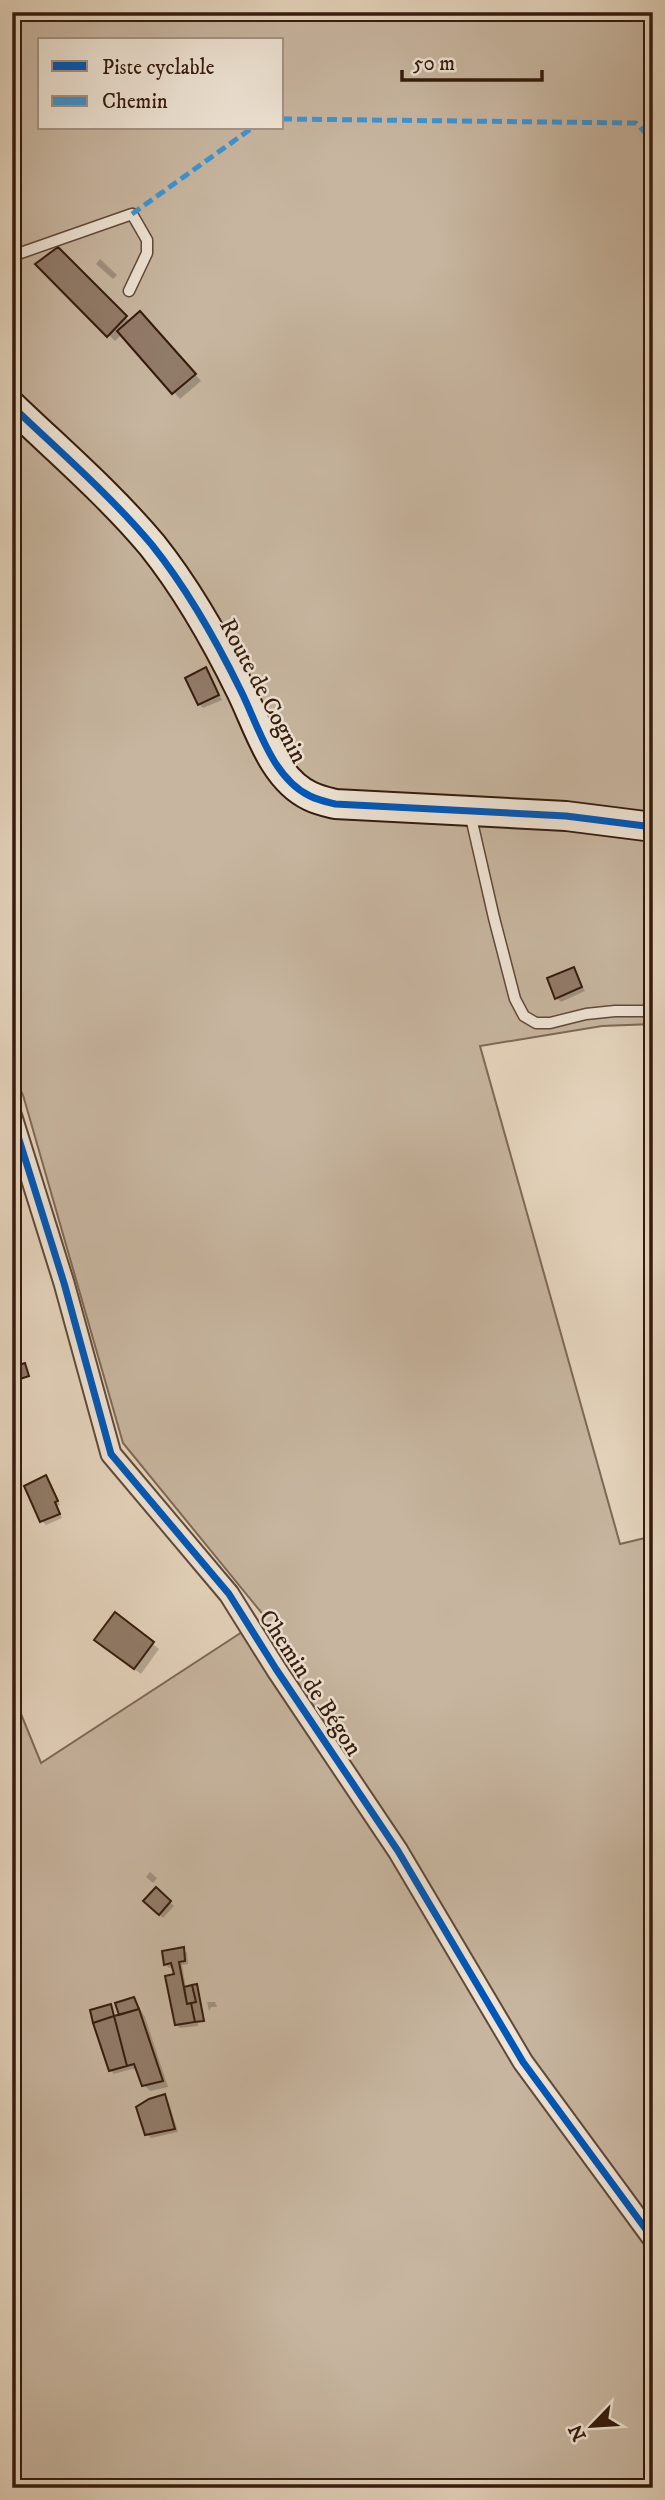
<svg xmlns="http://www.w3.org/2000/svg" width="665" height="2500" font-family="'IM FELL DW Pica',serif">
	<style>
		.green { fill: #c7b59f; stroke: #7e6856; stroke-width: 2; fill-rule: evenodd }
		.shadow { fill: #0003 }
		.building { fill: #917b69; stroke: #351b0d; stroke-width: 2 }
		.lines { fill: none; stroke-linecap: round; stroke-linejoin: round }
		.lane-casing { stroke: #614939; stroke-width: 13 }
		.street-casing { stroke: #614939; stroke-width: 23 }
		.secondary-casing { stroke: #351b0d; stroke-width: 32 }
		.lane { stroke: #eee3d4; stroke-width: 10 }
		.street { stroke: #eee3d4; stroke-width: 19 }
		.secondary { stroke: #eee3d4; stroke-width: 28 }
		.quiet { stroke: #3e94d2; stroke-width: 5; stroke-dasharray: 10 5; stroke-linecap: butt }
		.cycleway-casing { stroke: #eee3d4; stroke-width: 11 }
		.cycleway { stroke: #0057b8; stroke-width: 7 }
		.labels { text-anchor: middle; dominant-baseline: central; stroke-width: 5; stroke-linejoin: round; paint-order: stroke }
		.street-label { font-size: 24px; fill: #351b0d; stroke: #eee3d4 }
	</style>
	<rect width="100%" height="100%" fill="#e5d4bd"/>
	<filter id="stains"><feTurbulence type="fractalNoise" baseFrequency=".00286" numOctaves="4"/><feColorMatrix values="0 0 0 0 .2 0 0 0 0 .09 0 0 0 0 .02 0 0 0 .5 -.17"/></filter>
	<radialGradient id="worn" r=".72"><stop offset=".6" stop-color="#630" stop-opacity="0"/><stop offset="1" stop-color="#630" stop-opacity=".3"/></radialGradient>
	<path class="green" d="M 12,12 L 653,12 L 653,1024 L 602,1026 L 480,1046 L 620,1544 L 653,1536 L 653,2488 L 12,2488 L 12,1692 L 41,1763 L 265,1617 L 123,1443 L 23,1095 L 12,1072 ZM 40,40 L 282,40 L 282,128 L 40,128 Z"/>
	<path class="shadow" d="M 58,249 L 130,322 L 146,319 L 201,381 L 180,399 L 122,334 L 115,341 L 37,264 Z
		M 100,259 L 117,275 L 113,279 L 96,264 Z
		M 205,669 L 222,700 L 203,708 L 199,704 Z
		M 573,969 L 585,991 L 561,1002 L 557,998 Z
		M 12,1440 L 20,1458 L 12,1461 Z
		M 46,1478 L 60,1505 L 57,1506 L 62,1518 L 46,1525 L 42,1521 Z
		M 115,1615 L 159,1649 L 141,1674 L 103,1646 Z
		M 150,1872 L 157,1878 L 153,1883 L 146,1877 Z
		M 156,1889 L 174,1906 L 163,1918 L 146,1901 Z
		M 183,1949 L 187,1953 L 188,1964 L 182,1965 L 186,1988 L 198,1987 L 205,2022 L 198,2023 L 198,2026 L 180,2028 L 176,2024 L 174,1967 L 169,1968 L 165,1964 Z
		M 134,1999 L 145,2017 L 168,2087 L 150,2091 L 144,2085 L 139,2070 L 132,2069 L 114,2074 L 110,2070 L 111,2006 L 115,2018 L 122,2016 Z
		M 207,2002 L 215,2002 L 217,2007 L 211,2007 L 209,2011 Z
		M 164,2096 L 168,2100 L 178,2132 L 151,2138 L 147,2134 Z"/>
	<path class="building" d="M 58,247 L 127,316 L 107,337 L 35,264 Z
		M 140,311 L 196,374 L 172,394 L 117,331 Z
		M 206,667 L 219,695 L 198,705 L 185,678 Z
		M 574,967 L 582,987 L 555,999 L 547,978 Z
		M 25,1363 L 29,1376 L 14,1381 L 12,1367 Z
		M 46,1475 L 58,1501 L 55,1502 L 60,1514 L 40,1522 L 24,1486 Z
		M 115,1612 L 154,1642 L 134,1669 L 94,1640 Z
		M 156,1887 L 171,1901 L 159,1915 L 143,1901 Z
		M 184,1947 L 185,1961 L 179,1962 L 187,2004 L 191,2003 L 195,2022 L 175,2025 L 165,1976 L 174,1974 L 171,1963 L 164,1965 L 162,1951 Z
		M 197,1984 L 204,2021 L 195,2022 L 191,2003 L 196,2002 L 192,1985 Z
		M 192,1985 L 196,2002 L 187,2004 L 184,1987 Z
		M 134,1997 L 139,2009 L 119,2015 L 115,2003 Z
		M 111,2004 L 114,2016 L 93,2023 L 90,2010 Z
		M 139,2009 L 163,2081 L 142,2086 L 134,2064 L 127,2066 L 114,2016 Z
		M 114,2016 L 127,2066 L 109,2071 L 93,2023 Z
		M 165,2094 L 175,2129 L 145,2135 L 136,2107 L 149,2099 Z"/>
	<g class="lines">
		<g class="lane-casing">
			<path id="lane" d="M 12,256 L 132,214 L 147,240 L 147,253 L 129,291
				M 470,813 L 494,918 L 515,999 L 524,1016 L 536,1023 L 550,1023 L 586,1014 L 615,1011 L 653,1011"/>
		</g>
		<g class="street-casing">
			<path id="street" d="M 12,1117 L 64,1283 L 111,1454 L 229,1594 L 276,1669 L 398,1851 L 523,2062 L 653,2239"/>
		</g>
		<g class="secondary-casing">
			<path id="secondary" d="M 12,406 C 59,451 110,495 152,545 C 188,590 216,640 241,691 C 258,725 272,778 310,796 C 318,800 327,802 335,804 L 566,816 L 653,827"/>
		</g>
		<use href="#lane" class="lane"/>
		<use href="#street" class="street"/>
		<use href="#secondary" class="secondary"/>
		<path class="quiet" d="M 282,119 L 636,123 L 653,141
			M 132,214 L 252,128"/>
		<g class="cycleway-casing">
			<path id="cycleway" d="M 12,406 C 59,451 110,495 152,545 C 188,590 216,640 241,691 C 258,725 272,778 310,796 C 318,800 327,802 335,804 L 566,816 L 653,827
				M 12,1117 L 64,1283 L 111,1454 L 229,1594 L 276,1669 L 398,1851 L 523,2062 L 653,2239"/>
		</g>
		<use href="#cycleway" class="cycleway"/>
	</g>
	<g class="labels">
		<g class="street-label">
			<text transform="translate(263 691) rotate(62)">Route de Cognin</text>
			<text transform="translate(310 1683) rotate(57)">Chemin de Bégon</text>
		</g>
	</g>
	<rect width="665" height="2500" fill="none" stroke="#e5d4bd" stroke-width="42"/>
	<rect x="14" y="14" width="637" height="2472" fill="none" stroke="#351b0d" stroke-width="3.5"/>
	<rect x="21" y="21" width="623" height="2458" fill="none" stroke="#351b0d" stroke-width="2"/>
	<rect x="38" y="38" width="245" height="91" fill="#eee3d4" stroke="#a49384" stroke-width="2"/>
	<rect x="52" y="61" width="35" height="10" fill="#0057b8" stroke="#a49384" stroke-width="2"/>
	<text x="102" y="74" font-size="21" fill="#351b0d">Piste cyclable</text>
	<rect x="52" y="96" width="35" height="10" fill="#3e94d2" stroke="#a49384" stroke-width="2"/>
	<text x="102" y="108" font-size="21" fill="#351b0d">Chemin</text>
	<g transform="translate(592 2426) rotate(245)" stroke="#eee3d4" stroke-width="5" paint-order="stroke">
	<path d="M0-5L12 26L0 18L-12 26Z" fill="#351b0d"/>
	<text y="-10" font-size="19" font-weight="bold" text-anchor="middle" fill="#351b0d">N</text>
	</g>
	<path d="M402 70v10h140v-10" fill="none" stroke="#351b0d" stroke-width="3.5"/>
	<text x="413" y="70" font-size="21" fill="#351b0d" stroke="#eee3d4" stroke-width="5" paint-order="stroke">50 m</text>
	<rect width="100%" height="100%" filter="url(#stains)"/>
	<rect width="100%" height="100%" fill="url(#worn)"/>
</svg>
